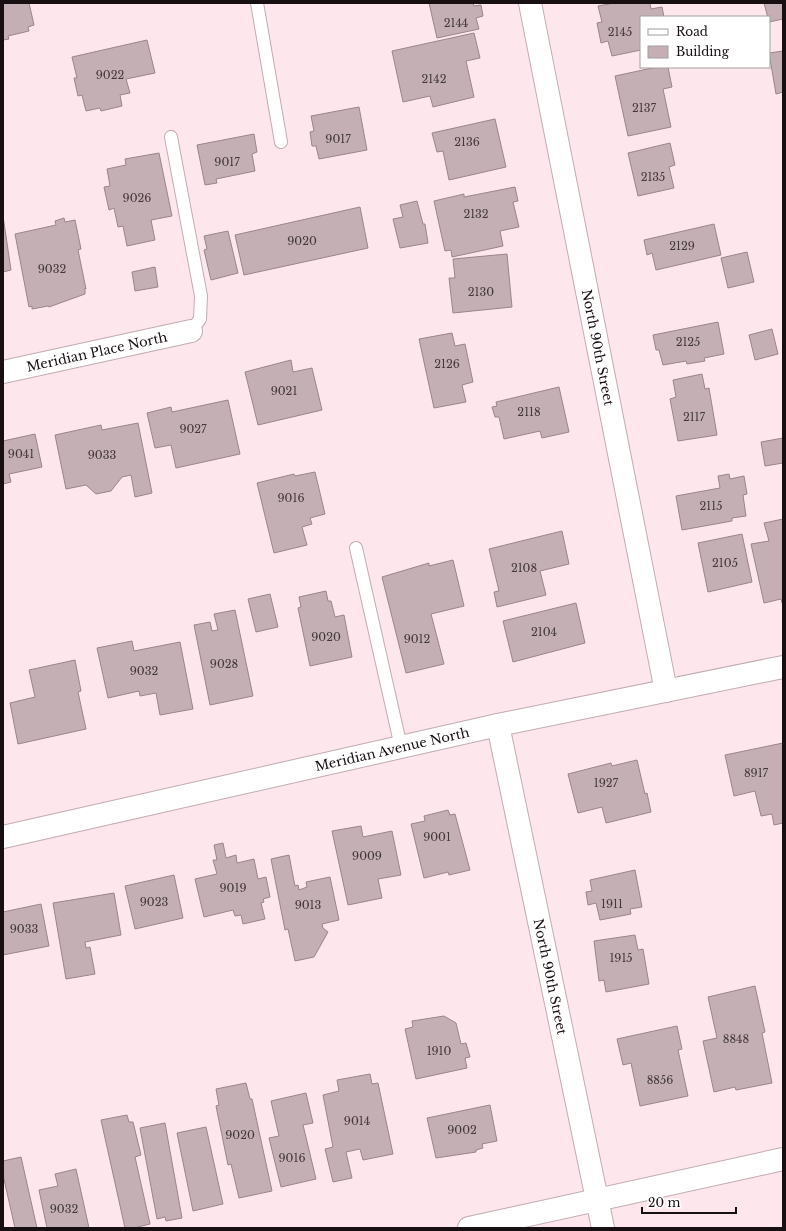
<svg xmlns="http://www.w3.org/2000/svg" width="786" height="1231" font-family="'Libre Baskerville',serif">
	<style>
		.building { fill: #c4afb4; stroke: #9a858a }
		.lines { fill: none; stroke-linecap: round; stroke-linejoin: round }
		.lane-casing { stroke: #c1acb1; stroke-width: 14 }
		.street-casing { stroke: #c1acb1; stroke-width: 24 }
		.lane { stroke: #fff; stroke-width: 12 }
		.street { stroke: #fff; stroke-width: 22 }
		.labels { text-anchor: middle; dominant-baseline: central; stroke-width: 3.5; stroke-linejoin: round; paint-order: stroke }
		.number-label { font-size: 11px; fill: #42373a }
		.street-label { font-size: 13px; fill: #170f11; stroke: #fff }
	</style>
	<rect width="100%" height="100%" fill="#fde7ec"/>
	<path class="building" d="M 3,3 L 29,3 L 34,25 L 28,27 L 29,31 L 8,36 L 9,39 L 3,40 Z
		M 429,3 L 473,3 L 474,6 L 481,5 L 483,16 L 476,18 L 479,29 L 437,38 Z
		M 614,3 L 650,3 L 651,9 L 662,7 L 664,17 L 641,17 L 641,50 L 612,56 L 608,41 L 601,43 L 597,23 L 602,22 L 598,6 Z
		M 764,3 L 783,3 L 783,19 L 769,22 Z
		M 474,33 L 480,58 L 466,61 L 474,97 L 433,107 L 430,96 L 403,102 L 392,51 Z
		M 147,40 L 155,73 L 126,79 L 130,93 L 120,95 L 122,106 L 101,111 L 100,108 L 86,111 L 82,95 L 78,96 L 74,78 L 77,78 L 72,57 Z
		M 783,51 L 783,92 L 776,94 L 769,53 Z
		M 657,67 L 668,67 L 672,87 L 663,89 L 671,127 L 628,136 L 615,76 Z
		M 359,107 L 367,150 L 319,159 L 316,146 L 312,146 L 310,132 L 314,131 L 311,116 Z
		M 495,119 L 506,167 L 449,180 L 443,151 L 437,152 L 432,133 Z
		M 254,134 L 257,152 L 252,154 L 255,171 L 216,179 L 217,183 L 205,185 L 197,145 Z
		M 670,143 L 675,165 L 669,167 L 674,188 L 638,196 L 628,153 Z
		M 159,153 L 172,216 L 151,220 L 155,240 L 127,246 L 123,226 L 118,227 L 114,208 L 109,210 L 104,187 L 110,186 L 107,169 L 126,165 L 125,159 Z
		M 515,187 L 518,201 L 513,202 L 519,227 L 500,231 L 503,246 L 452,257 L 451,250 L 445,251 L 434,201 L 464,194 L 464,197 Z
		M 417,201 L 423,224 L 425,224 L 428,243 L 400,248 L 393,219 L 403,217 L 400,205 Z
		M 360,207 L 368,248 L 244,275 L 235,235 Z
		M 3,216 L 11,270 L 3,272 Z
		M 64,218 L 65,222 L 75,220 L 81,249 L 78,250 L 86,289 L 85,288 L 85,294 L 49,307 L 48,306 L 32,309 L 32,306 L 29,307 L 15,234 L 56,225 L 55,221 Z
		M 714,224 L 721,255 L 656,270 L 652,253 L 647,255 L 644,240 Z
		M 228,231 L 238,273 L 211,280 L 204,250 L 207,249 L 204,236 Z
		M 747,252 L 754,282 L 728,288 L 721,258 Z
		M 507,254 L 512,307 L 453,313 L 449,278 L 455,278 L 453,259 Z
		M 155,267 L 158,287 L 135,291 L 132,272 Z
		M 718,322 L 724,354 L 704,358 L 705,361 L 687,364 L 686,361 L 663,365 L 659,350 L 656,350 L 653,335 Z
		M 772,329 L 778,354 L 755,360 L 749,335 Z
		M 452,333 L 455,346 L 465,344 L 473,382 L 462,385 L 466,402 L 434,408 L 419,339 Z
		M 291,360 L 293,372 L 312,368 L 322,410 L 258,425 L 245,372 Z
		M 702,374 L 705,389 L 709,388 L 717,435 L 678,441 L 670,399 L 676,397 L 673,380 Z
		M 559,387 L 569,432 L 542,438 L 540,431 L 504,439 L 499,417 L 495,417 L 492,407 L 497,406 L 496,402 Z
		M 228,400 L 240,454 L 176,468 L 171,445 L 155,448 L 147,413 L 171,407 L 172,412 Z
		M 138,423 L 152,493 L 135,497 L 131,475 L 122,477 L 111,491 L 96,494 L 86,485 L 66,489 L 55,435 L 101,425 L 102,430 Z
		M 35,434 L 42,467 L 9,474 L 11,482 L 3,484 L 3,441 Z
		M 783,438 L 783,463 L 765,466 L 761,442 Z
		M 315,472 L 325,514 L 310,518 L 312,524 L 302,527 L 307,545 L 274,553 L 257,483 L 294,474 L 295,476 Z
		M 729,474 L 730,479 L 744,476 L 747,494 L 743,495 L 746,516 L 732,518 L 732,521 L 682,530 L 676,496 L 720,488 L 718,476 Z
		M 783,519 L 783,606 L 781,599 L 764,603 L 751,544 L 769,541 L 764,523 Z
		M 562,531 L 569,564 L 540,571 L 546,595 L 497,607 L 494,592 L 499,591 L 489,549 Z
		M 742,534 L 752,582 L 708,592 L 698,543 Z
		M 453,560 L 464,606 L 431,614 L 444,664 L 406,673 L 382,577 L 429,563 L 429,566 Z
		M 326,591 L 328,601 L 331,601 L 335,617 L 344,615 L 352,657 L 310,666 L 298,608 L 301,607 L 299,597 Z
		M 270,594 L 278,627 L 256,632 L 248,599 Z
		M 576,603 L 585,643 L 513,662 L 503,621 Z
		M 235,610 L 253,696 L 210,705 L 194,625 L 210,622 L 212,631 L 218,630 L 214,614 Z
		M 132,641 L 134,651 L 180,642 L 193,709 L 160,715 L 156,693 L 140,696 L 139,691 L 108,698 L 97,648 Z
		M 75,660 L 81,691 L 78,692 L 86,729 L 18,744 L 10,703 L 35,697 L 29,670 Z
		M 783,743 L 783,823 L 774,825 L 772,814 L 761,816 L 755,791 L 734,796 L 725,755 Z
		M 637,760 L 645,794 L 647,793 L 651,812 L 606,823 L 602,807 L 578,813 L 568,774 L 611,763 L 612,766 Z
		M 448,810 L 450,815 L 455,814 L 470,870 L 449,875 L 448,872 L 424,878 L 411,824 L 425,821 L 424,816 Z
		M 361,826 L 363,837 L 392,831 L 401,875 L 378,879 L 382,898 L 348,905 L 332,831 Z
		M 223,843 L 226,858 L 236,855 L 237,863 L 254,859 L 258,879 L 266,877 L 270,897 L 263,899 L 264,902 L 261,903 L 265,919 L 243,924 L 241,915 L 235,916 L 233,910 L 204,917 L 195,879 L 217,874 L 213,860 L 217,860 L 214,845 Z
		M 289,855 L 295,886 L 298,885 L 299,890 L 307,887 L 306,882 L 330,877 L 339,920 L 322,924 L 323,928 L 328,932 L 314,957 L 295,961 L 288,929 L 285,930 L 271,859 Z
		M 635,870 L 642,907 L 630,909 L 631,914 L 600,920 L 596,903 L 588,905 L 586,892 L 592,891 L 590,880 Z
		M 174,875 L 183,918 L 135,929 L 125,886 Z
		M 114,893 L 121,935 L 85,942 L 86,948 L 90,947 L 95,974 L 66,979 L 53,903 Z
		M 41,904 L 49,946 L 3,955 L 3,912 Z
		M 635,935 L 638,950 L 643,949 L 649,984 L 606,992 L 604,980 L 599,981 L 594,941 Z
		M 755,986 L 765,1032 L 762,1033 L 772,1083 L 736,1090 L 735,1087 L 714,1092 L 703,1041 L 717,1038 L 708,997 Z
		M 444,1016 L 456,1023 L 461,1044 L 466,1043 L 470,1057 L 465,1058 L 467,1068 L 416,1079 L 405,1029 L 413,1027 L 412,1021 Z
		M 677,1026 L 682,1049 L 678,1050 L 688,1096 L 640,1106 L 631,1063 L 623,1065 L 617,1039 Z
		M 370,1074 L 372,1084 L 378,1083 L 393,1154 L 363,1160 L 360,1149 L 346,1152 L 352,1178 L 333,1182 L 325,1149 L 333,1147 L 323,1095 L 339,1091 L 337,1080 Z
		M 246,1083 L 250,1099 L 252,1099 L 272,1191 L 239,1198 L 231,1164 L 228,1165 L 216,1106 L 219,1105 L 216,1089 Z
		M 306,1093 L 313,1123 L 303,1125 L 316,1179 L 281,1187 L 269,1138 L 279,1136 L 271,1101 Z
		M 490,1105 L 497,1141 L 482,1144 L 483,1148 L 476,1150 L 476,1152 L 436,1158 L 427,1118 Z
		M 127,1115 L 129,1122 L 133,1122 L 141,1155 L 135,1157 L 150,1224 L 134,1228 L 125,1228 L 101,1120 Z
		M 165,1123 L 182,1218 L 166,1221 L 165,1217 L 157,1219 L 140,1128 Z
		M 206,1127 L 223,1204 L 193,1211 L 177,1133 Z
		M 21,1157 L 37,1228 L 15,1228 L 3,1175 L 3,1161 Z
		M 76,1169 L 89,1228 L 47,1228 L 39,1190 L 58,1186 L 55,1174 Z"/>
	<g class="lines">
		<g class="lane-casing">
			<path id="lane" d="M 257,3 L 281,142
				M 171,137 L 201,296 L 200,319 L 191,331
				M 356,548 L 401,747"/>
		</g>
		<g class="street-casing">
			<g id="street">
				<path id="s1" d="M 530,3 L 666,691"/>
				<path id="s2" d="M 3,372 L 191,331"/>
				<path id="s3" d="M 498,725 L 603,1228"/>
				<path id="s4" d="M 3,837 L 498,725 L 783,667"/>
				<path d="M 469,1228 L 783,1159"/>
			</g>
		</g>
		<use href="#lane" class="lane"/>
		<use href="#street" class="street"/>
	</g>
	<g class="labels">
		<g class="number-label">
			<text x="456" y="23">2144</text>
			<text x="620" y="32">2145</text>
			<text x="110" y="75">9022</text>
			<text x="434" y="79">2142</text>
			<text x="644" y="108">2137</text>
			<text x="338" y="139">9017</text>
			<text x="467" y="142">2136</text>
			<text x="227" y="162">9017</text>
			<text x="653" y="177">2135</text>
			<text x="137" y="198">9026</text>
			<text x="476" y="214">2132</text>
			<text x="302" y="241">9020</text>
			<text x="682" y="246">2129</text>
			<text x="52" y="269">9032</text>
			<text x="481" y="292">2130</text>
			<text x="688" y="342">2125</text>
			<text x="447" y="364">2126</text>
			<text x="284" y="391">9021</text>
			<text x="529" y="412">2118</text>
			<text x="694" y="417">2117</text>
			<text x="193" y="429">9027</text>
			<text x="21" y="454">9041</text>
			<text x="102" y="455">9033</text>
			<text x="291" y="498">9016</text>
			<text x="711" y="506">2115</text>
			<text x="725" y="563">2105</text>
			<text x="524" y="568">2108</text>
			<text x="544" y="632">2104</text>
			<text x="326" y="637">9020</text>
			<text x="417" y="639">9012</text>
			<text x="224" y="664">9028</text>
			<text x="144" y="671">9032</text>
			<text x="756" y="773">8917</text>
			<text x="606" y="783">1927</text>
			<text x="437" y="837">9001</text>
			<text x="367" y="856">9009</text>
			<text x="233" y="888">9019</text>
			<text x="154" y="902">9023</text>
			<text x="612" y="904">1911</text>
			<text x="308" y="905">9013</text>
			<text x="24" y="929">9033</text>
			<text x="621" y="958">1915</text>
			<text x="736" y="1039">8848</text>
			<text x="439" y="1051">1910</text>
			<text x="660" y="1080">8856</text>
			<text x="357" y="1121">9014</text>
			<text x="462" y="1130">9002</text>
			<text x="240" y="1135">9020</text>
			<text x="292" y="1158">9016</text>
			<text x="64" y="1209">9032</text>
		</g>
		<g class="street-label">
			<text stroke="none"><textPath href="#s1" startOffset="351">North 90th Street</textPath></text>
			<text stroke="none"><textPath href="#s2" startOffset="96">Meridian Place North</textPath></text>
			<text stroke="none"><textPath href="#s4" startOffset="399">Meridian Avenue North</textPath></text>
			<text stroke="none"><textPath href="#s3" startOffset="257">North 90th Street</textPath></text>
		</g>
	</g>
	<rect width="786" height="1231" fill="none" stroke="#170f11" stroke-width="8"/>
	<rect x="640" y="16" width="130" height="52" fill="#ffffff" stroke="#a29fa0"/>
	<rect x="648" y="29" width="20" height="6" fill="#ffffff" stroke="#a29fa0"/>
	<text x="676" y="36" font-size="12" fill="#170f11">Road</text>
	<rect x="648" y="46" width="20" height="12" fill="#c4afb4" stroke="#a29fa0"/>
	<text x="676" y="56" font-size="12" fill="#170f11">Building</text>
	<path d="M642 1207v6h94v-6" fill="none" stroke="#170f11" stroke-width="2"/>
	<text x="648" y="1207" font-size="12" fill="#170f11" stroke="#ffffff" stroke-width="3" paint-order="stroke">20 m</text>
</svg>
